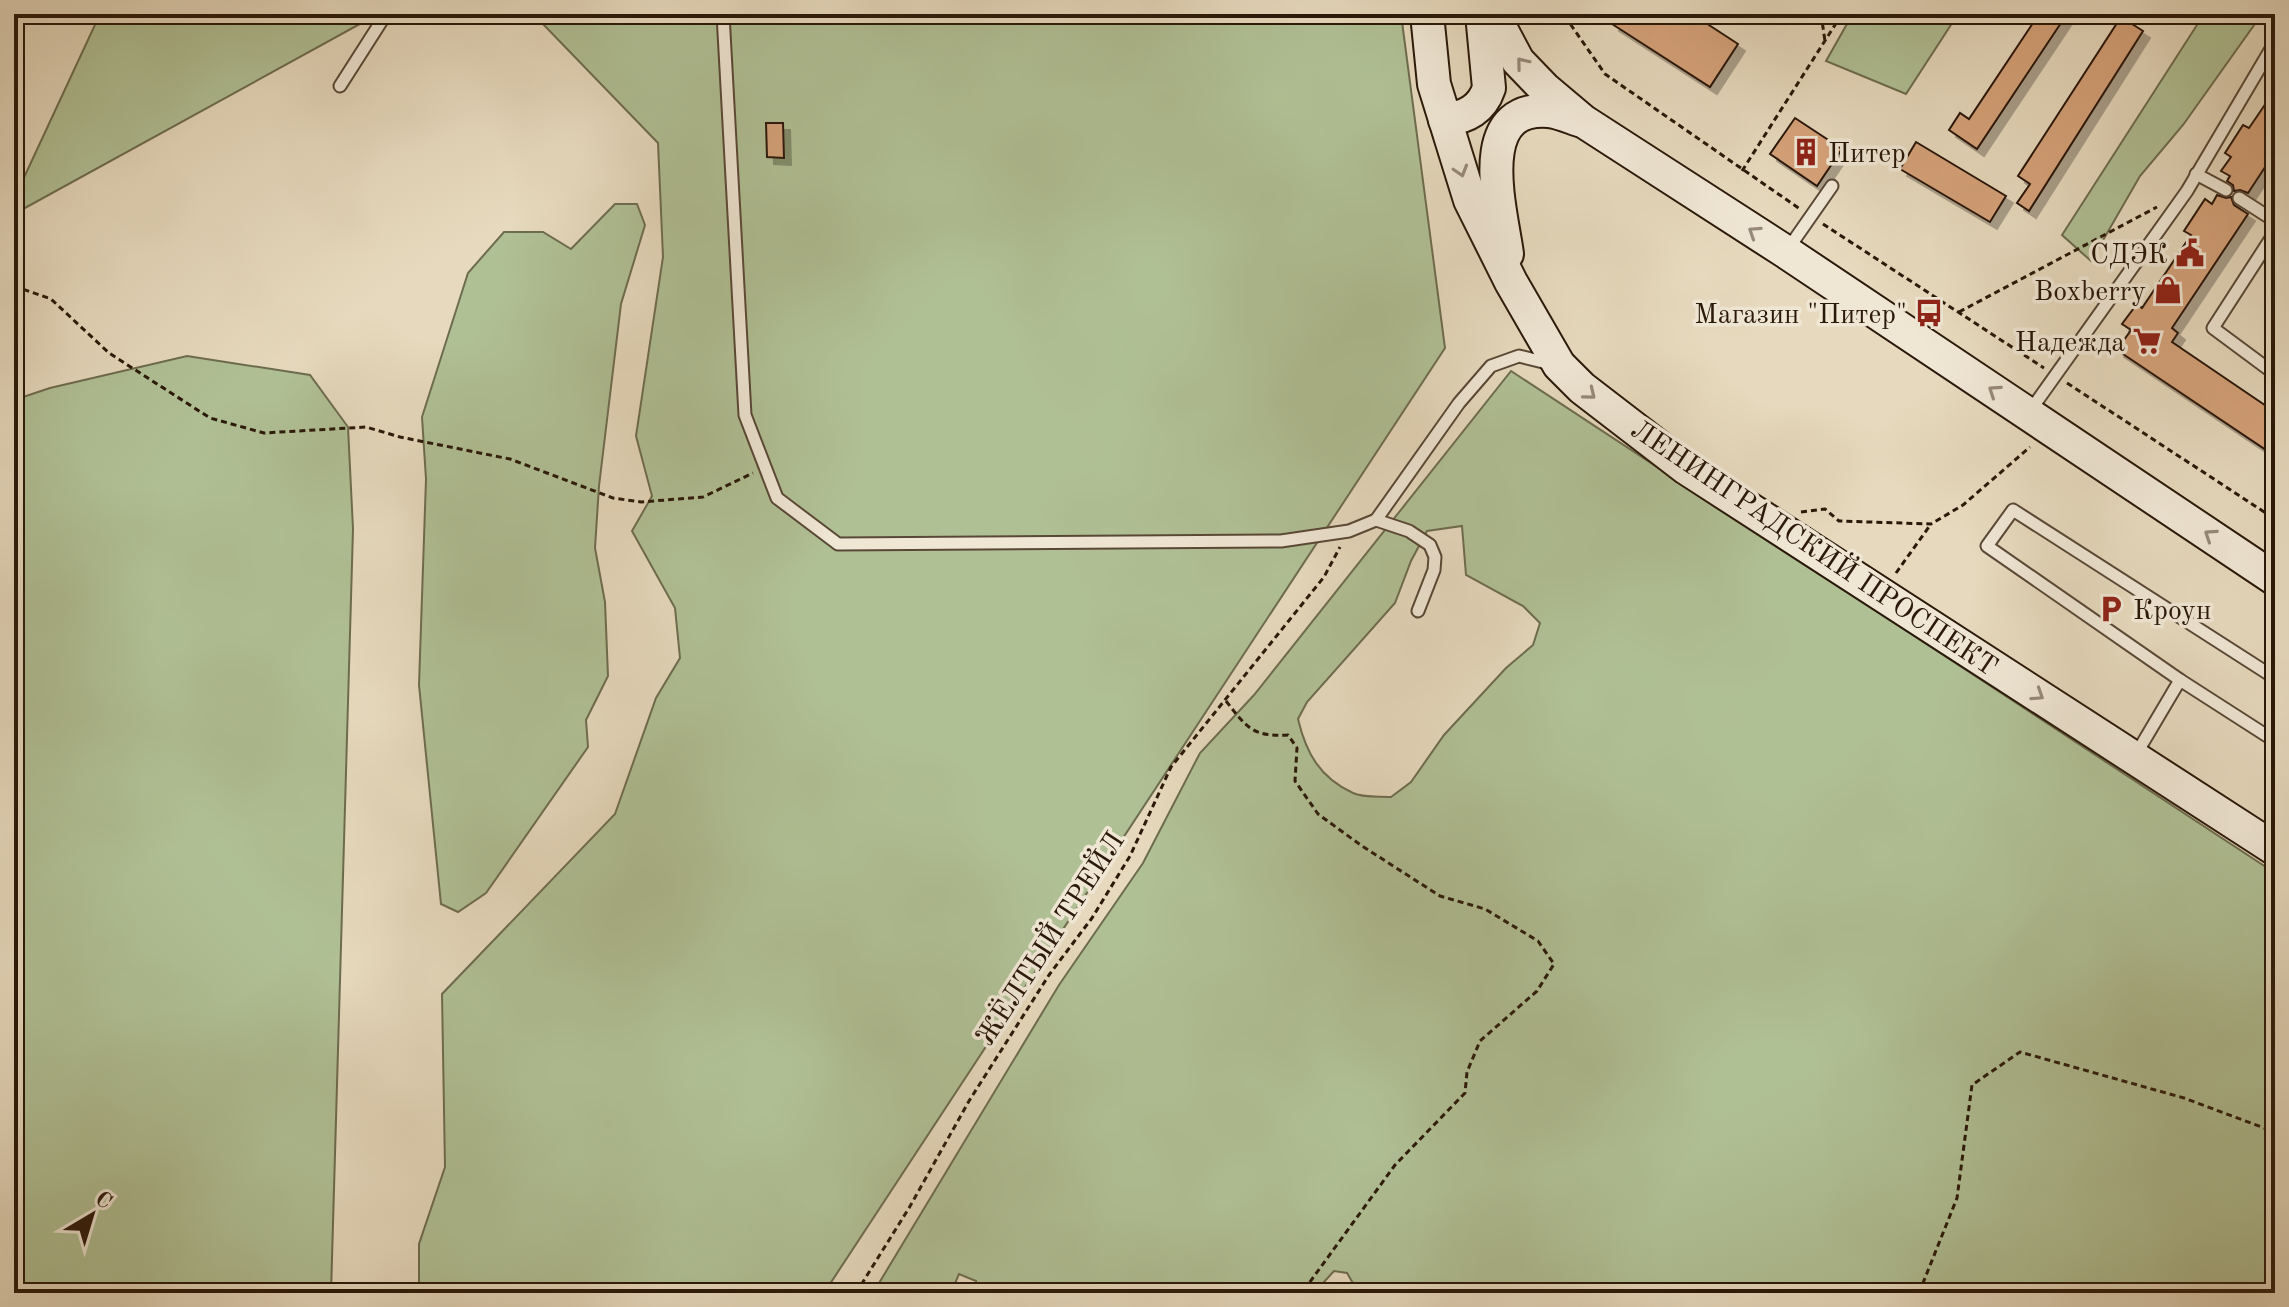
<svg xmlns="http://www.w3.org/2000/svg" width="2289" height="1307" viewBox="0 0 2289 1307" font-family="'Old Standard TT',serif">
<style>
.green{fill:#b0c095;stroke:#6d6c4f;stroke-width:2;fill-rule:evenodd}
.building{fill:#d5a27a;stroke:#2a1809;stroke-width:2;filter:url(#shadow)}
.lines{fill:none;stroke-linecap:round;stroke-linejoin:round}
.service-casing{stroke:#594836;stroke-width:15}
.secondary-casing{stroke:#2a1809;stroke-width:36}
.path{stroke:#2a1809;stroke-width:3;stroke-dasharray:6 4;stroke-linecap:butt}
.service{stroke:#efe6d4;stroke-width:11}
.secondary{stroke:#efe6d4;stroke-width:32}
.oneway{stroke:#968979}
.labels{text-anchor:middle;stroke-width:7;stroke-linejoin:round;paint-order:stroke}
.poi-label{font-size:28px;fill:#2a1809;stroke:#efe6d4;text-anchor:end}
.street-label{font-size:28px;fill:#2a1809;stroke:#efe6d4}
</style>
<defs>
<filter id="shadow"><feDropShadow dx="7" dy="7" stdDeviation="0" flood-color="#0004"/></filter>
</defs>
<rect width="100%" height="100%" fill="#e6d9bd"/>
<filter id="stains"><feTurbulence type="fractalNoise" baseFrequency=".0025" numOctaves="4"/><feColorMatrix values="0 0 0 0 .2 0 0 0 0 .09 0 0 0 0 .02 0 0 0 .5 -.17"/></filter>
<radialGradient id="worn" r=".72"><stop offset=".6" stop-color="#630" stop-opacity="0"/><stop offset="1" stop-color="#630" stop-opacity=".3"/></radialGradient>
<g class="green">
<polygon points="100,14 378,14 14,214 14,199"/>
<polygon points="526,14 1401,14 1445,348 824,1293 419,1293 419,1244 445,1167 442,994 615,814 656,698 680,658 675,608 632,531 652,496 636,436 663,257 658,143 542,23"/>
<polygon points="1859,14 1958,14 1906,94 1826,61 1847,24"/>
<polygon points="2193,14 2262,14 2183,125 2140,176 2091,261 2062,235 2197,25"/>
<polygon points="615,204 637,204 645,225 621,304 599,486 595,548 605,602 608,676 586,720 588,747 486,893 458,912 441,904 419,685 426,479 422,417 468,273 504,232 543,232 571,249"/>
<polygon points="187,356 310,375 348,427 353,529 331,1293 14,1293 14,400 50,388"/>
<path d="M1511 371 2275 873V1293H1349L1354 1285 1347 1273 1334 1271 1314 1293H1219L1212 1289 1205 1293H978L976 1281 959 1274 951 1293H873L1059 985 1143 863 1200 753 1254 695ZM1462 526 1466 575 1523 606 1540 623 1533 645 1506 668 1444 735 1411 782 1391 797C1379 796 1363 798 1353 793 1320 778 1306 753 1298 719L1307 702 1395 603 1411 561 1427 531Z"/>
</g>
<g class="building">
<polygon points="1618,14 1692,14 1738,44 1710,87 1612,24"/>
<polygon points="2039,14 2067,14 1977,149 1949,130 1960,113 1969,119"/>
<polygon points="2121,17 2143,31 2029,211 2017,203 2030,184 2018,176"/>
<polygon points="2275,90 2275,152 2248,193 2240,190 2234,191 2233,185 2227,181 2230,176 2221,171 2231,157 2225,153 2243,125 2249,128"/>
<polygon points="1795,118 1842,149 1817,186 1770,154"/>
<polygon points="766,123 783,123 784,158 767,157"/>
<polygon points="1916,142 2006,196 1990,222 1900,169"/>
<polygon points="2217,195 2226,198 2231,197 2234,205 2248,214 2172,328 2178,333 2172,342 2275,412 2275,456 2117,350 2131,330 2122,324 2137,304 2142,308 2191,235 2184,231 2205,199 2212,204"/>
</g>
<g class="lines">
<defs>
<g id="service">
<polyline points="723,14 745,415 777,498 838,544 1281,541 1349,531 1376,520 1409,531 1430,545 1435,557 1434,570 1418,611"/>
<polyline points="340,86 386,14"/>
<polyline points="2196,174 2226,190"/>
<polyline points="2239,198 2275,221"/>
<polyline points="2275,232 2213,328 2275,374"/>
<polyline points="1788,249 1832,186"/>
<polyline points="2030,411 2187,191 2275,42"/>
<polyline points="1376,520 1459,403 1491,366 1519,356 1551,364"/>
<polyline points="2180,680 1987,546 2013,510 2275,678"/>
<polyline points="2135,756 2180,680 2275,741"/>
</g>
<g id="secondary">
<polyline points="1427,14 1434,84 1470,200 1511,282 1559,365 1582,388 1686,468 2275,849"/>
<polyline points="1493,14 1518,61 1545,89 1583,121 1786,252 2275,579"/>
<path d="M1445 120C1467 117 1482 109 1489 88L1482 14"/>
<path d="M1507 254C1501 209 1471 105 1549 111 1559 112 1570 117 1579 120"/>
</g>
</defs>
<use href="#service" class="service-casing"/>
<use href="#secondary" class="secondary-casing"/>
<g class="path">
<polyline points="1570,14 1571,25 1605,74 1800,209"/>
<polyline points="1821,14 1825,41"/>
<polyline points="1742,171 1842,14"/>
<polyline points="1823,224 2044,368"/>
<polyline points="14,286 51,299 109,353 210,418 264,433 366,427 400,437 510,459 613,498 641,502 703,497 753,473"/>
<polyline points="1959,312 2157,207"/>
<polyline points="2067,383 2275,519"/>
<polyline points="1801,512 1825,509 1839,521 1931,524 1963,505 2030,447"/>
<polyline points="1896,573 1931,524"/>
<path d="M1226 701C1247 728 1253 737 1288 735L1297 748 1295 781 1318 814 1362 846 1440 896 1485 909 1538 941 1554 964 1537 991 1480 1041 1467 1072 1465 1093 1395 1165 1307 1286 1296 1293"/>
<polyline points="856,1293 909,1208 969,1101 1049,975 1092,918 1130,856 1171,767 1324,577 1340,547"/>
<polyline points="1919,1293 1957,1198 1972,1085 2020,1052 2184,1098 2275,1132"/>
</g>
<use href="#service" class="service"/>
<use href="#secondary" class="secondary"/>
</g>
<defs><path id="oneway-chevron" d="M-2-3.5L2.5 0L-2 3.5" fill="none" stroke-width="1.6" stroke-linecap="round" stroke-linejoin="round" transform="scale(2)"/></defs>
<g class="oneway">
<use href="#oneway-chevron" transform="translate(1522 63) rotate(-129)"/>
<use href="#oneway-chevron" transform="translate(1461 171) rotate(73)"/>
<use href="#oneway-chevron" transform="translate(1754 232) rotate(-147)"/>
<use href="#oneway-chevron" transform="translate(1994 391) rotate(-146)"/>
<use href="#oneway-chevron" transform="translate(1590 394) rotate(39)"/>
<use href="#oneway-chevron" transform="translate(2210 535) rotate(-146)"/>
<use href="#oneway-chevron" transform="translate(2038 695) rotate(33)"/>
</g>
<defs>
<symbol id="building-bare" viewBox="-9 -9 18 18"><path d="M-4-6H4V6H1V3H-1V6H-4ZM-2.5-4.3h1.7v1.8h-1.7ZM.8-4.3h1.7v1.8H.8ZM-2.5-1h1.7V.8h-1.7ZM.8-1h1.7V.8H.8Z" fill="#8f2418" stroke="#efe6d4" stroke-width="2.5" paint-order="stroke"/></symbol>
<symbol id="civic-bare" viewBox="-9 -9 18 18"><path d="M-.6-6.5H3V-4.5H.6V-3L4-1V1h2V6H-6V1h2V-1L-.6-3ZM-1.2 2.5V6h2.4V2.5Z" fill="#8f2418" stroke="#efe6d4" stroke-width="2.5" paint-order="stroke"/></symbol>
<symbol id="shop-bare" viewBox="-9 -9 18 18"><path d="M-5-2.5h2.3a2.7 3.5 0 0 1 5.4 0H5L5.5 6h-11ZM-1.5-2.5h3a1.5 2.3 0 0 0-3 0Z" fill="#8f2418" stroke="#efe6d4" stroke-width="2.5" paint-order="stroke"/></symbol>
<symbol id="bus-bare" viewBox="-9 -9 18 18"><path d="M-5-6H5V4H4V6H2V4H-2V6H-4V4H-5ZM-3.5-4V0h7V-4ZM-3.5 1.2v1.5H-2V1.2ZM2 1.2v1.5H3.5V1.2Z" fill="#8f2418" stroke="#efe6d4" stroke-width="2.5" paint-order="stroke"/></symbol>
<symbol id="supermarket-bare" viewBox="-9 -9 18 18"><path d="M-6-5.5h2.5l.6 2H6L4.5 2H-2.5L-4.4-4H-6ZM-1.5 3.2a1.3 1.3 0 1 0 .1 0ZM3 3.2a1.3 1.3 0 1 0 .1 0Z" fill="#8f2418" stroke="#efe6d4" stroke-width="2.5" paint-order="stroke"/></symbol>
<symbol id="parking-bare" viewBox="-9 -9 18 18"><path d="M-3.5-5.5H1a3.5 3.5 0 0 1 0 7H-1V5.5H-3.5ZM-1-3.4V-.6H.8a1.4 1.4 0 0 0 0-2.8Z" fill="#8f2418" stroke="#efe6d4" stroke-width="2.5" paint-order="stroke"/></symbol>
</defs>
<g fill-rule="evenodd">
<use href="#building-bare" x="1786" y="132" width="40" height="40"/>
<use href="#civic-bare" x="2170" y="233" width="40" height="40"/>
<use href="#shop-bare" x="2148" y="270" width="40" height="40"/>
<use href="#bus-bare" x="1909" y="293" width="40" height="40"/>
<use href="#supermarket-bare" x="2127" y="321" width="40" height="40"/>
<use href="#parking-bare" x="2091" y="589" width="40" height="40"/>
</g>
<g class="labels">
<g class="poi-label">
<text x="1828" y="162" text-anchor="start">Питер</text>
<text x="2168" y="263">СДЭК</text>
<text x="2146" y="300">Boxberry</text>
<text x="1907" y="323">Магазин "Питер"</text>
<text x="2125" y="351">Надежда</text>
<text x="2133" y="619" text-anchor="start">Кроун</text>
</g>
<g class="street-label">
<text transform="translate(1815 547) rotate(34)" y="10">ЛЕНИНГРАДСКИЙ ПРОСПЕКТ</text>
<text transform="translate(1049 938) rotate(-57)" y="10">ЖЁЛТЫЙ ТРЕЙЛ</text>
</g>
</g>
<rect width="2289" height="1307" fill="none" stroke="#e6d9bd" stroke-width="48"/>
<rect x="16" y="16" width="2257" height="1275" fill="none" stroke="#2a1809" stroke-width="4"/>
<rect x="24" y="24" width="2241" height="1259" fill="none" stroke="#2a1809" stroke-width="2"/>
<g transform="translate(92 1215) rotate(38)" stroke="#efe6d4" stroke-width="6" paint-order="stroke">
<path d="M0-6L14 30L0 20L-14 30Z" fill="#2a1809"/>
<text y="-12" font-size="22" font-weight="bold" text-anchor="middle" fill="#2a1809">С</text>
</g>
<rect width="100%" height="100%" filter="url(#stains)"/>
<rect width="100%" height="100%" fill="url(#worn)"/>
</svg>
